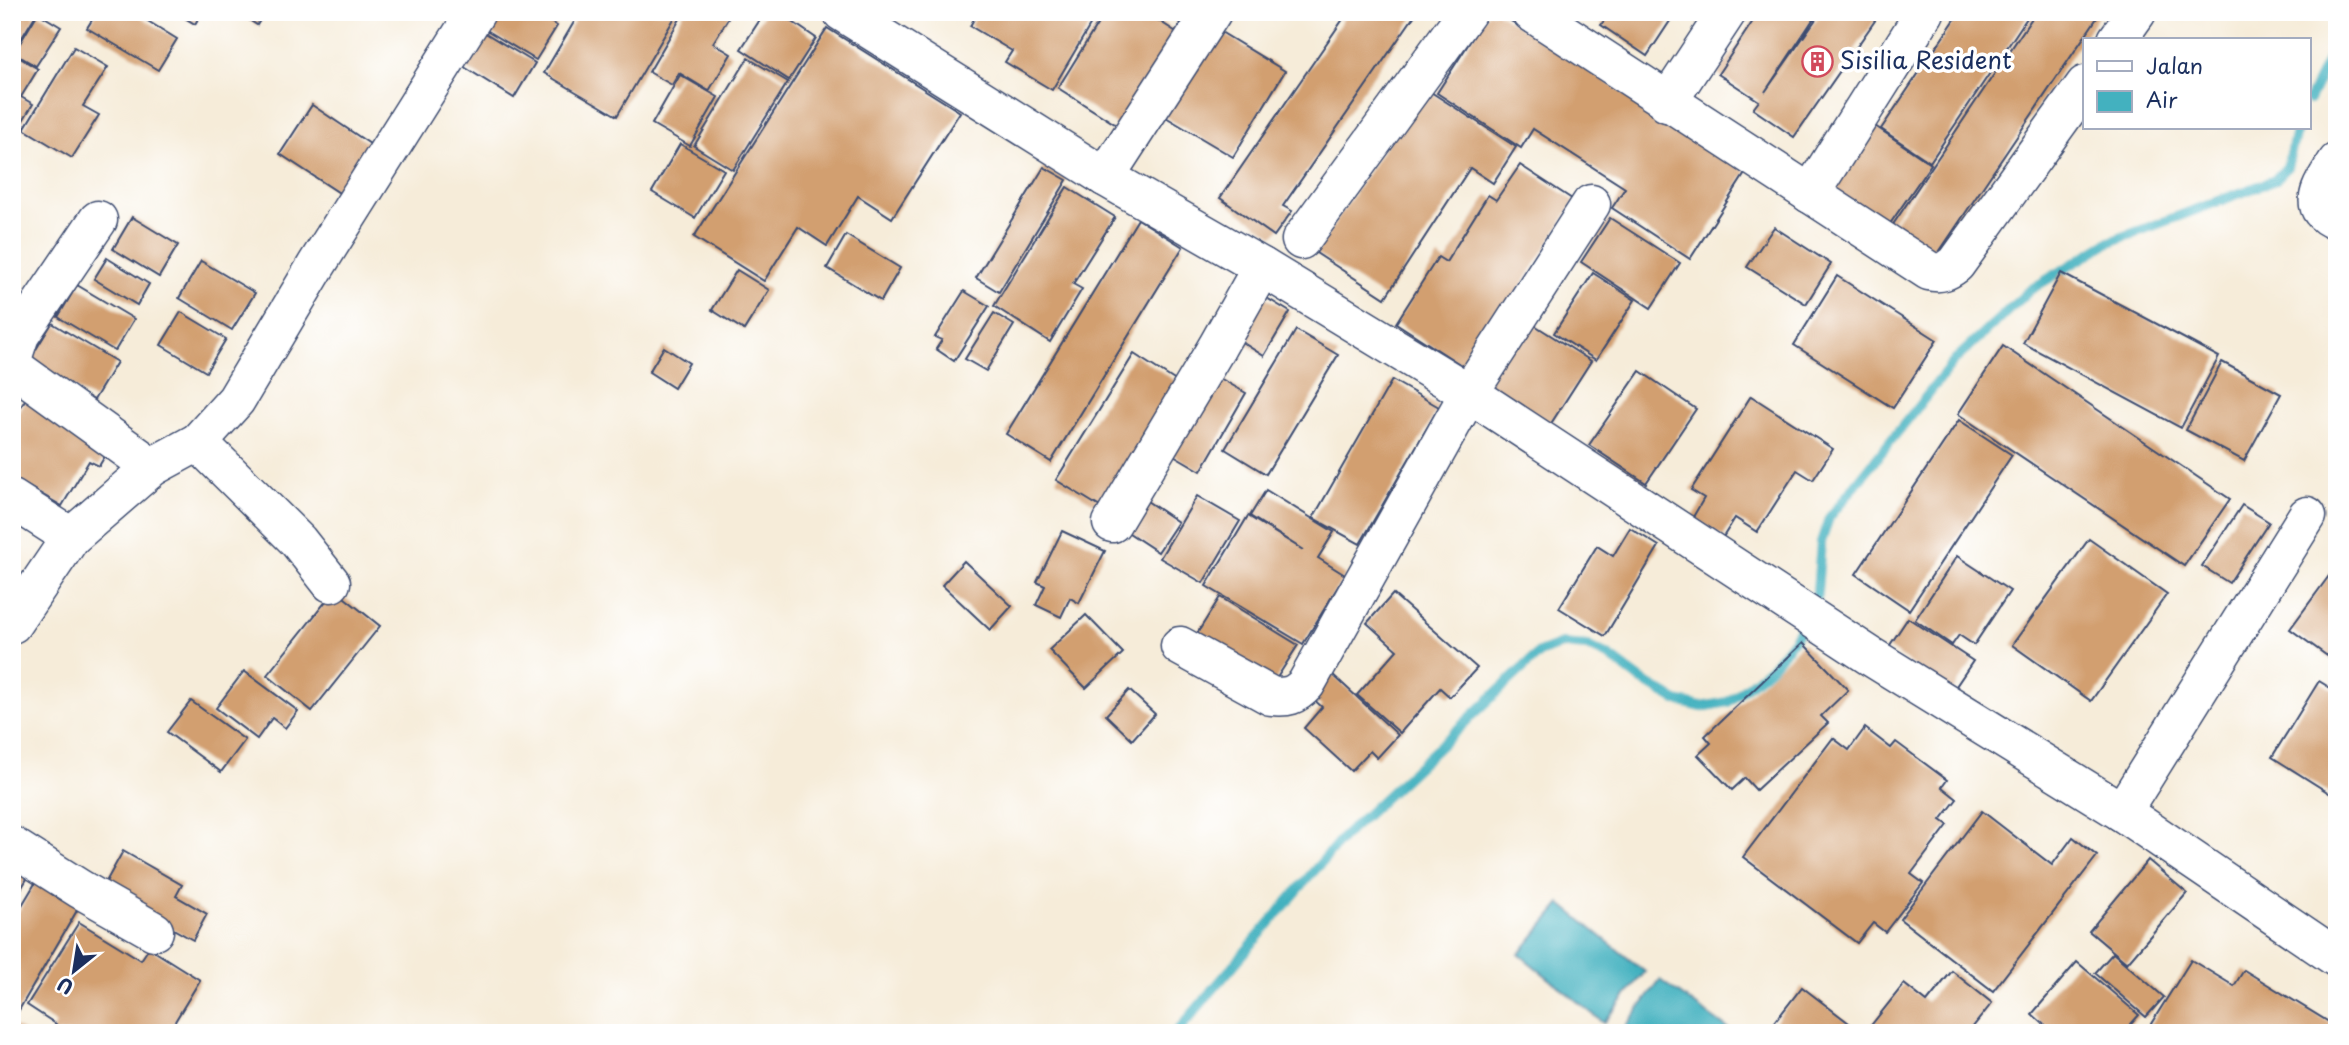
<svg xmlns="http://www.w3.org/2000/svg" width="2349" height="1045" viewBox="0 0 2349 1045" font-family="'Playpen Sans',sans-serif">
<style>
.water{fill:#43b1bf;stroke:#2f708e;stroke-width:2}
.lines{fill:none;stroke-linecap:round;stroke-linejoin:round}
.stream{stroke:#43b1bf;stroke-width:10}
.building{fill:#d29f70}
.minor-casing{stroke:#3c4b70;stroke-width:41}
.minor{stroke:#fff;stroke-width:38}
.labels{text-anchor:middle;stroke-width:7;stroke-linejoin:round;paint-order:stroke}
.poi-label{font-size:24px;fill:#1b2f5e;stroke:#fff;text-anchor:start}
</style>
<rect width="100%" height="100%" fill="#fff"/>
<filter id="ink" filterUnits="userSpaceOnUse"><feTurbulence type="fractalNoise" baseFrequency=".0143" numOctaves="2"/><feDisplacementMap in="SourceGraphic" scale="14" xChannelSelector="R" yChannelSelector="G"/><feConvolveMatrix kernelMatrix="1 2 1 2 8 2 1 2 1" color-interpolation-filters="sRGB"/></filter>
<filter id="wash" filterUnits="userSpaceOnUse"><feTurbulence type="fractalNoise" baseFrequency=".00686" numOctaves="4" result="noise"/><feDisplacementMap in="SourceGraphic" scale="28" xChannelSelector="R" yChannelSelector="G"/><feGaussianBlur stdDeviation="1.57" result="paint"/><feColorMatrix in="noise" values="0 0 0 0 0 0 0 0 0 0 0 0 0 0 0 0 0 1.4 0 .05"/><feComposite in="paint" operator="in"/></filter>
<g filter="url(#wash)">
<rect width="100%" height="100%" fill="#f6ecd9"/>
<g class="water">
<polygon points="1561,904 1645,972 1604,1023 1519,954"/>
<polygon points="1660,980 1734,1033 1629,1033 1624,1029"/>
</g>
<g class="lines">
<g class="stream">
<polyline points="2309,100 2337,41"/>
<polyline points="1176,1033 1343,837 1539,653 1562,644 1587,646 1610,657 1641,680 1677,701 1701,707 1728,702 1773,665 1793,640 1816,603 1821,542 1829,518 1956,359 2030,290 2107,243 2275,180 2287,167 2297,128"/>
</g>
</g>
<g id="blocks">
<g class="building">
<polygon points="12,12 29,12 35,16 15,49 12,48"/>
<polygon points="97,12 133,12 177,39 158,70 87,28"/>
<polygon points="175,12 202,12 195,24"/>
<polygon points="237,12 265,12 257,25"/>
<polygon points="493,12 534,12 557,26 536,60 483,28"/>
<polygon points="542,12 562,12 557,21"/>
<polygon points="580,12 678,12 617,116 544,73"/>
<polygon points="684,12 732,12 713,43 731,54 709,91 679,73 672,85 649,72"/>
<polygon points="765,12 778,12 816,38 789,80 741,49"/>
<polygon points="978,12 1098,12 1052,90 1005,62 1012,51 970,26"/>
<polygon points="1105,12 1145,12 1181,35 1123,129 1058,88"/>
<polygon points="1164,12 1192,12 1184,25"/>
<polygon points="1348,12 1417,12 1283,206 1292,211 1274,236 1220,198"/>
<polygon points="1489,12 1497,12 1746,172 1690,259 1612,208 1625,188 1533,129 1521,148 1437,93"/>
<polygon points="1610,12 1676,12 1647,56 1601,25"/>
<polygon points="1759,12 1818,12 1765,92 1821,12 1881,12 1794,137 1753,109 1759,101 1718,74"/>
<polygon points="1960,12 2031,12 1930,162 1881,129"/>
<polygon points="2036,12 2101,12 1935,258 1890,229"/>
<polygon points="38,13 61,27 36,66 14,53"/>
<polygon points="827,28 960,112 892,218 858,196 827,246 798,227 764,281 694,237"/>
<polygon points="1216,29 1285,71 1233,157 1164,116"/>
<polygon points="482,31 535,63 514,98 461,65"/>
<polygon points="74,47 108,67 83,106 99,115 72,158 24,129"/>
<polygon points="12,53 38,69 21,97 33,104 14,135 12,134"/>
<polygon points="748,58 788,82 733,170 694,146"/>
<polygon points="680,75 718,97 690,146 652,124"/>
<polygon points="1423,87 1516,147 1493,183 1470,168 1385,298 1316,253"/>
<polygon points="312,105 373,146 341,194 280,154"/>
<polygon points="1875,126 1931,164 1887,228 1831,190"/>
<polygon points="680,144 724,170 695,218 652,192"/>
<polygon points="1520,165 1575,201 1469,370 1396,323 1438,257 1446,262 1488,195 1496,200"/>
<polygon points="1044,167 1067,180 999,292 976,278"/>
<polygon points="1067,187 1115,217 1073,284 1082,289 1050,342 994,306"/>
<polygon points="132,217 178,245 159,277 113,249"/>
<polygon points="1610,218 1680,263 1651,308 1581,262"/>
<polygon points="1138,219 1183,247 1051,462 1006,434"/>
<polygon points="1774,227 1831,264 1806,304 1747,267"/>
<polygon points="846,235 900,268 881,301 827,268"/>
<polygon points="107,258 149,284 137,305 94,279"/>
<polygon points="201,261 255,293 232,330 179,298"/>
<polygon points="737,270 769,290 744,330 712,310"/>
<polygon points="1593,273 1635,300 1596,360 1554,333"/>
<polygon points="2061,273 2219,357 2181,428 2023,343"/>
<polygon points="1837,276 1937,340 1893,408 1794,345"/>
<polygon points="77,285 134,319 115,351 58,317"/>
<polygon points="964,291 989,306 954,361 936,349 942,340 935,337"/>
<polygon points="1255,291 1290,312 1264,356 1229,334"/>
<polygon points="181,312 226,339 206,372 161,345"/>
<polygon points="994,313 1014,325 986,371 965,359"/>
<polygon points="1525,319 1591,361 1550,425 1484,382"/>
<polygon points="52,323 117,362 94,400 29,361"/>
<polygon points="1296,330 1338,355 1266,474 1225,449"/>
<polygon points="2003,346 2230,499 2184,566 1958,414"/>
<polygon points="664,347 689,363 674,388 649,372"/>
<polygon points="1134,354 1182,385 1105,510 1056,480"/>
<polygon points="2222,362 2281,394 2244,461 2186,430"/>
<polygon points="1640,371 1696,409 1646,483 1589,445"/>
<polygon points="1209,372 1246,393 1201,471 1165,450"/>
<polygon points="1392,380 1439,407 1360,544 1313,518"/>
<polygon points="29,393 113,443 99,466 89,461 62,506 12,477 12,422"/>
<polygon points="1751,396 1833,449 1813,480 1797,470 1757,532 1735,518 1723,537 1693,517 1704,498 1691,490"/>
<polygon points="1959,420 2012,455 1909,610 1856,574"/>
<polygon points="1266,490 1334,532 1318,558 1345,575 1303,644 1206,586 1248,516 1303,550 1250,516"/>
<polygon points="1197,496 1240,521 1203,583 1160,558"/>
<polygon points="1141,497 1178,522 1158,552 1120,527"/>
<polygon points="2242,505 2269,522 2229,583 2202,566"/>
<polygon points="1630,528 1659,546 1605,636 1559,608 1597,546 1613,556"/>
<polygon points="1062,531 1105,551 1079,603 1070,598 1061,617 1036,605 1045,586 1037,582"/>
<polygon points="2089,539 2167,594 2091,701 2012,645"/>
<polygon points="1957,556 2010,591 1974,645 1959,635 1952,645 1915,620"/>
<polygon points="964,561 1012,606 990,630 942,585"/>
<polygon points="2337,565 2337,663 2290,629"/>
<polygon points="335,590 380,626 312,711 267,675"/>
<polygon points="1393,594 1477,668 1450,697 1440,688 1400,733 1357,695 1397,650 1367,623"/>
<polygon points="1220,597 1298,645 1273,684 1195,637"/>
<polygon points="1086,615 1123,653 1086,688 1049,650"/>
<polygon points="1908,618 1973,661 1952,692 1888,648"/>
<polygon points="1803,643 1848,690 1821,716 1828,723 1756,790 1745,778 1732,790 1698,755 1711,743 1705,736"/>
<polygon points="244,671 298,711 285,728 272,718 257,739 216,708"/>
<polygon points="1331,673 1398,735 1377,758 1370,751 1351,771 1304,728 1322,707 1310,696"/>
<polygon points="2319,681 2337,692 2337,798 2272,757"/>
<polygon points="1129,690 1155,714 1132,740 1106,715"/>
<polygon points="191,701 245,740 221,772 167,732"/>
<polygon points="1865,728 1891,748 1896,742 1947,780 1942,787 1957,799 1941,820 1948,825 1911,874 1923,883 1885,932 1873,923 1857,943 1743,857 1833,738 1849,750"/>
<polygon points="1982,811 2052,865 2073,837 2097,856 1993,991 1900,919"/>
<polygon points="123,851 182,885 176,896 207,914 193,940 102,889"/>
<polygon points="12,860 31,872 12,904"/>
<polygon points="2148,860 2187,893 2127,963 2089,931"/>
<polygon points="43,870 86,895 12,1022 12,922"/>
<polygon points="79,922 141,960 149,948 200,980 168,1033 51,1033 56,1024 27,1005"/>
<polygon points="2113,953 2164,997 2146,1017 2095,973"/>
<polygon points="2191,960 2234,986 2244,970 2337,1027 2337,1033 2158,1033 2149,1027"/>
<polygon points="2077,962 2139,1015 2123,1033 2048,1033 2050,1030 2032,1014"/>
<polygon points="1952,971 1992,1003 1968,1033 1865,1033 1904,984 1927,1002"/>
<polygon points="1802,987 1862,1033 1778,1033 1771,1027"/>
<polygon points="12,1025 26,1033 12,1033"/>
</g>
</g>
</g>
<g filter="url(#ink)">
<use href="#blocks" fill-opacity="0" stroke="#3c4b70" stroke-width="2"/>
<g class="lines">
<defs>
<g id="minor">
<polyline points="842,12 1105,177 1262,267 1469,393 1870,656 2122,812 2337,958"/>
<path d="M1531 12 1929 271C1941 274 1947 271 1956 264L2085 85"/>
<polyline points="2117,40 2137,12"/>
<polyline points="1667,103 1727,12"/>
<path d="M2337 162C2330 174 2311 197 2322 211 2325 215 2332 219 2337 221"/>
<polyline points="1105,177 1212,12"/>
<polyline points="1810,194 1925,12"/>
<polyline points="1301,240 1467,12"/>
<polyline points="12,359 20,335 98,220"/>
<polyline points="12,360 16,369 152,467"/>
<polyline points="198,442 298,541 331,583"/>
<polyline points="12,499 71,537"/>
<polyline points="1112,523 1217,347 1262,267"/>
<polyline points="12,624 71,537 152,467 198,442 236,400 316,266 476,12"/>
<path d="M1180 646 1271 696C1287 698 1295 696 1306 684L1469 393 1591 204"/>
<polyline points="2122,812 2307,516"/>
<polyline points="12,846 80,889 154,931"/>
</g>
</defs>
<use href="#minor" class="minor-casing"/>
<use href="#minor" class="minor"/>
</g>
</g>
<defs>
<symbol id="building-ring" viewBox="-11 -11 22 22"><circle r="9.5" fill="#fff" stroke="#d1495b" stroke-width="1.5"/><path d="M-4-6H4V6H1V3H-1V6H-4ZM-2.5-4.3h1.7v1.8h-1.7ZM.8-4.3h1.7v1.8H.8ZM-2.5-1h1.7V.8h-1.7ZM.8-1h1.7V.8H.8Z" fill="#d1495b"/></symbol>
</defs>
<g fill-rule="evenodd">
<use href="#building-ring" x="1800" y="44" width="35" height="35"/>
</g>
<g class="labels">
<g class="poi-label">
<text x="1840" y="69">Sisilia Resident</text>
</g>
</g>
<rect width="2349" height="1045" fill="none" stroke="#fff" stroke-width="42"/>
<rect x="2083" y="38" width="228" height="91" fill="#ffffff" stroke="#a4acbf" stroke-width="2"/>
<rect x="2097" y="61" width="35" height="10" fill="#ffffff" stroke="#a4acbf" stroke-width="2"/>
<text x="2146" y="74" font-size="21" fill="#1b2f5e">Jalan</text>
<rect x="2097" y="91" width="35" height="21" fill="#43b1bf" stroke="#a4acbf" stroke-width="2"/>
<text x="2146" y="108" font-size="21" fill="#1b2f5e">Air</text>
<g transform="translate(74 971) rotate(210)" stroke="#ffffff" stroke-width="5" paint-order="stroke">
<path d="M0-5L12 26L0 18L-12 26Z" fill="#1b2f5e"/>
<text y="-10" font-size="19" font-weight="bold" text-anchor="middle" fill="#1b2f5e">U</text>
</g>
</svg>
